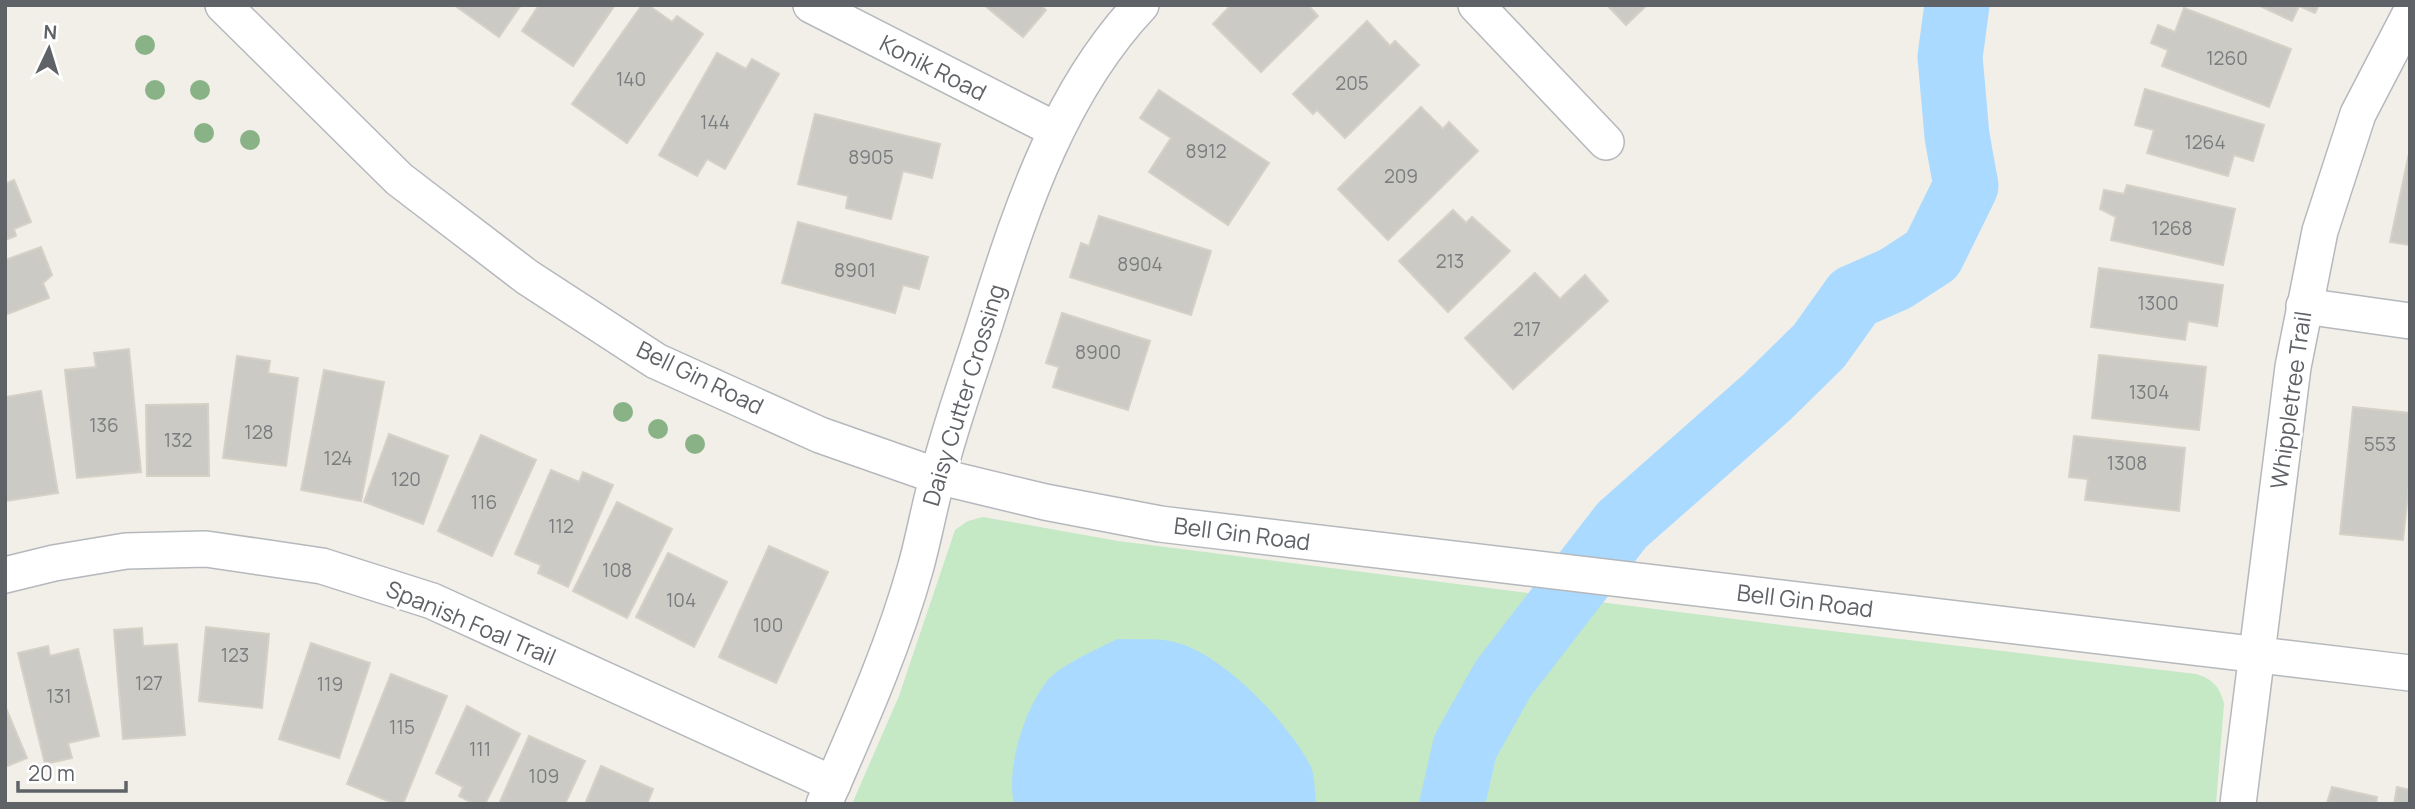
<svg xmlns="http://www.w3.org/2000/svg" width="2415" height="809" viewBox="0 0 2415 809" font-family="Manrope,sans-serif">
<style>
.green{fill:#c5e8c5}
.water{fill:#aadaff}
.lines{fill:none;stroke-linecap:round;stroke-linejoin:round}
.river{stroke:#aadaff;stroke-width:65}
.building{fill:#cccac5;stroke:#d6d1c6;stroke-width:2}
.minor-casing{stroke:#b5b8bc;stroke-width:38}
.minor{stroke:#fff;stroke-width:35}
.tree{fill:#89b387}
.labels{text-anchor:middle;stroke-width:6;stroke-linejoin:round;paint-order:stroke}
.number-label{font-size:19px;fill:#7a7d7f}
.street-label{font-size:23px;fill:#5f6368;stroke:#fff}
</style>
<rect width="100%" height="100%" fill="#f1efe8"/>
<path class="green" d="M983 517 1118 541 1781 625 2196 674C2212 679 2220 686 2224 704L2216 804H852L899 696 955 530 968 521Z"/>
<path class="water" d="M1117 639C1134 640 1153 638 1170 641 1220 650 1289 723 1311 767 1315 777 1315 793 1316 804H1014C1006 768 1024 710 1047 681 1060 665 1098 649 1117 639Z"/>
<g class="lines">
<polyline class="river" points="1452,804 1465,747 1503,679 1622,525 1767,397 1819,346 1854,297 1895,279 1932,255 1966,186 1957,136 1950,57 1957,5"/>
</g>
<g class="building">
<polygon points="454,5 521,5 499,37"/>
<polygon points="539,5 615,5 573,66 522,31"/>
<polygon points="642,5 648,5 672,22 677,16 703,34 627,143 572,104"/>
<polygon points="984,5 1040,5 1046,10 1023,37"/>
<polygon points="1231,5 1308,5 1318,16 1261,72 1213,24"/>
<polygon points="1607,5 1647,5 1626,25"/>
<polygon points="2258,5 2319,5 2315,13 2299,6 2292,21"/>
<polygon points="2184,8 2291,49 2269,107 2162,66 2168,50 2151,43 2158,25 2175,32"/>
<polygon points="1367,21 1390,46 1395,41 1419,65 1345,138 1317,110 1313,114 1293,94"/>
<polygon points="717,53 746,69 752,59 779,74 725,169 707,159 697,176 659,155"/>
<polygon points="2145,89 2264,125 2253,161 2234,155 2228,176 2147,153 2154,130 2135,125"/>
<polygon points="1159,90 1269,163 1228,225 1149,172 1171,138 1140,118"/>
<polygon points="1421,107 1443,129 1449,122 1478,151 1388,240 1338,189"/>
<polygon points="815,114 940,144 932,178 903,171 891,219 846,208 848,196 798,184"/>
<polygon points="2410,149 2410,245 2390,242"/>
<polygon points="14,180 31,222 14,229 16,236 5,240 5,184"/>
<polygon points="2127,185 2235,209 2223,265 2111,240 2116,217 2100,209 2104,190 2124,194"/>
<polygon points="1453,210 1466,223 1472,217 1510,251 1448,312 1399,261"/>
<polygon points="1099,216 1211,251 1191,315 1070,277 1081,243 1089,246"/>
<polygon points="798,222 928,257 919,289 903,285 895,313 782,283"/>
<polygon points="41,247 52,275 43,283 49,298 5,315 5,260"/>
<polygon points="2099,268 2223,285 2217,326 2188,321 2185,340 2091,327"/>
<polygon points="1535,273 1560,299 1585,275 1608,301 1513,389 1465,338"/>
<polygon points="1062,313 1150,341 1128,410 1053,387 1059,367 1046,363"/>
<polygon points="129,349 141,472 77,478 65,370 96,367 94,353"/>
<polygon points="2099,355 2206,367 2199,430 2092,418"/>
<polygon points="237,356 270,361 268,373 298,378 286,466 223,458"/>
<polygon points="324,370 384,382 361,501 301,490"/>
<polygon points="41,391 58,493 5,501 5,397"/>
<polygon points="208,404 209,476 147,476 146,405"/>
<polygon points="2353,407 2410,413 2410,475 2403,540 2340,534"/>
<polygon points="389,434 448,456 423,524 364,502"/>
<polygon points="481,435 536,460 492,556 438,531"/>
<polygon points="2074,436 2185,448 2179,511 2085,500 2088,479 2069,477"/>
<polygon points="551,470 579,482 583,472 613,485 568,587 538,573 541,565 515,554"/>
<polygon points="617,502 672,529 627,618 573,591"/>
<polygon points="769,546 828,572 776,683 719,657"/>
<polygon points="668,553 727,582 694,647 636,617"/>
<polygon points="206,627 269,634 262,708 199,701"/>
<polygon points="142,628 143,646 177,644 185,735 123,739 114,630"/>
<polygon points="311,643 370,663 339,758 279,739"/>
<polygon points="48,646 50,656 78,649 99,736 68,743 72,758 45,764 18,653"/>
<polygon points="391,674 447,696 403,804 395,804 347,784"/>
<polygon points="5,706 27,758 5,767"/>
<polygon points="467,706 520,734 485,804 474,804 459,796 463,787 436,773"/>
<polygon points="529,736 585,761 565,804 499,804"/>
<polygon points="601,766 653,789 647,804 585,804"/>
<polygon points="2332,787 2377,797 2376,804 2308,804 2327,803"/>
<polygon points="2397,787 2410,790 2410,804 2394,804"/>
</g>
<g class="lines">
<defs>
<g id="minor">
<polyline points="223,5 399,179 527,277 656,361 820,435 937,476 1045,502 1160,524 2410,673"/>
<polyline points="811,5 1056,130"/>
<polyline points="1476,5 1606,142"/>
<polyline points="2304,306 2410,321"/>
<polyline points="5,575 54,563 126,551 206,549 322,566 432,601 833,784"/>
<path d="M824 804C858 726 893 649 916 566 924 537 929 508 937 479 951 422 972 367 989 311 1023 203 1061 90 1141 5"/>
<polyline points="2238,804 2293,367 2320,231 2358,114 2410,14"/>
</g>
</defs>
<use href="#minor" class="minor-casing"/>
<use href="#minor" class="minor"/>
</g>
<g class="tree">
<circle cx="145" cy="45" r="10"/>
<circle cx="155" cy="90" r="10"/>
<circle cx="200" cy="90" r="10"/>
<circle cx="204" cy="133" r="10"/>
<circle cx="250" cy="140" r="10"/>
<circle cx="623" cy="412" r="10"/>
<circle cx="658" cy="429" r="10"/>
<circle cx="695" cy="444" r="10"/>
</g>
<g class="labels">
<g class="number-label">
<text x="2227" y="65">1260</text>
<text x="631" y="86">140</text>
<text x="1352" y="90">205</text>
<text x="715" y="129">144</text>
<text x="2205" y="149">1264</text>
<text x="1206" y="158">8912</text>
<text x="871" y="164">8905</text>
<text x="1401" y="183">209</text>
<text x="2172" y="235">1268</text>
<text x="1450" y="268">213</text>
<text x="1140" y="271">8904</text>
<text x="855" y="277">8901</text>
<text x="2158" y="310">1300</text>
<text x="1527" y="336">217</text>
<text x="1098" y="359">8900</text>
<text x="2149" y="399">1304</text>
<text x="104" y="432">136</text>
<text x="259" y="439">128</text>
<text x="178" y="447">132</text>
<text x="2380" y="451">553</text>
<text x="338" y="465">124</text>
<text x="2127" y="470">1308</text>
<text x="406" y="486">120</text>
<text x="484" y="509">116</text>
<text x="561" y="533">112</text>
<text x="617" y="577">108</text>
<text x="681" y="607">104</text>
<text x="768" y="632">100</text>
<text x="235" y="662">123</text>
<text x="149" y="690">127</text>
<text x="330" y="691">119</text>
<text x="59" y="703">131</text>
<text x="402" y="734">115</text>
<text x="480" y="756">111</text>
<text x="544" y="783">109</text>
</g>
<g class="street-label">
<text transform="translate(933 68) rotate(27)" y="8">Konik Road</text>
<text transform="translate(700 378) rotate(26)" y="8">Bell Gin Road</text>
<text transform="translate(964 395) rotate(-73)" y="8">Daisy Cutter Crossing</text>
<text transform="translate(2291 400) rotate(-82)" y="8">Whippletree Trail</text>
<text transform="translate(1242 534) rotate(7)" y="8">Bell Gin Road</text>
<text transform="translate(1805 601) rotate(7)" y="8">Bell Gin Road</text>
<text transform="translate(471 623) rotate(23)" y="8">Spanish Foal Trail</text>
</g>
</g>
<rect width="2415" height="809" fill="none" stroke="#5f6368" stroke-width="14"/>
<g transform="translate(49 49) rotate(4)" stroke="#ffffff" stroke-width="5" paint-order="stroke">
<path d="M0-5L12 26L0 18L-12 26Z" fill="#5f6368"/>
<text y="-10" font-size="19" font-weight="bold" text-anchor="middle" fill="#5f6368">N</text>
</g>
<path d="M18 781v10h108v-10" fill="none" stroke="#5f6368" stroke-width="3.5"/>
<text x="28" y="781" font-size="21" fill="#5f6368" stroke="#ffffff" stroke-width="5" paint-order="stroke">20 m</text>
</svg>
